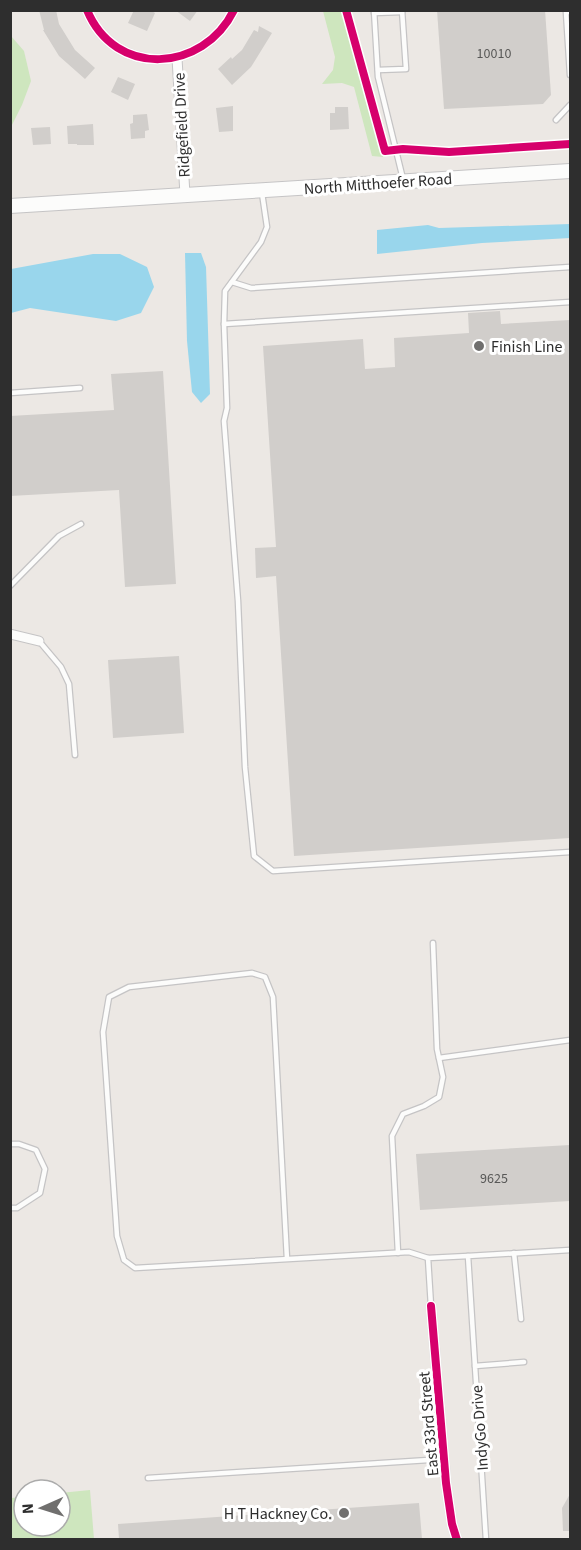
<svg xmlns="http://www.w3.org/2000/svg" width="581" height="1550" viewBox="0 0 581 1550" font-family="'Source Sans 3',sans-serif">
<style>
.green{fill:#cee6be}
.water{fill:#99d6ec}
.building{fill:#d1cecb}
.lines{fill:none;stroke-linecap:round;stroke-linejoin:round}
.lane-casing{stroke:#c5c4c5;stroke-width:7}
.street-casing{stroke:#c5c4c5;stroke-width:11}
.secondary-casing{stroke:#c5c4c5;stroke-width:16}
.lane{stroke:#fcfcfb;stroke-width:4.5}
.street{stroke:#fcfcfb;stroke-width:9}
.secondary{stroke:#fcfcfb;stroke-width:14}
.cycleway-casing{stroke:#fff;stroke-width:11}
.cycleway{stroke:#d6006c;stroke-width:8}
.poi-dot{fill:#706f6e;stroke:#fff;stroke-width:2}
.labels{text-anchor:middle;stroke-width:6;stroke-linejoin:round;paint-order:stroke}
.number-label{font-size:14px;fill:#585857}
.street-label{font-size:16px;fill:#2e2e2e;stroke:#fff}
.poi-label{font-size:16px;fill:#2e2e2e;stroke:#fff;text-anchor:start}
</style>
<rect width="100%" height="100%" fill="#ece8e4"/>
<g class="green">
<polygon points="323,11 352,11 383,143 383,157 372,156 354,87 342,83 322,84 333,70 335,57"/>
<polygon points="11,36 24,51 31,81 22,105 11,127"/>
<polygon points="90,1490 94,1539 11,1539 11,1498 24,1497 24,1526 60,1526 60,1493"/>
</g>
<g class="water">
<polygon points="570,224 570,238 482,243 377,254 377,230 428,225 439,228"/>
<polygon points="185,253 201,253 206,267 210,394 201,403 192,392 187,341"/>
<polygon points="93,254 120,254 147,267 154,287 141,313 116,321 30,308 11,313 11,269"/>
</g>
<g class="building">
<polygon points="39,10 56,10 59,24 75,50 95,68 85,79 59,56 43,30 44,30"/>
<polygon points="134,10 150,10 155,13 147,31 128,23"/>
<polygon points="175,10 198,10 190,21"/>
<polygon points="437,10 545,10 551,95 543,104 444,109"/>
<polygon points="259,26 272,33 251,67 232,85 218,69 231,57 232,59 242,50 254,30 258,32"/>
<polygon points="118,77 135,84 128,100 111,92"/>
<polygon points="233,106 233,131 219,132 216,108"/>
<polygon points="335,107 348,107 349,129 330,130 330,113 335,113"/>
<polygon points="147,114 149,130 145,131 145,138 131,139 130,124 133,123 133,115"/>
<polygon points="93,124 94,145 77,145 77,144 68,144 67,126"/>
<polygon points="50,127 51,144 33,145 31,128"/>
<polygon points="500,311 501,324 570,320 570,838 294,856 276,576 256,578 255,548 276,547 263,346 363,339 365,369 395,367 394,338 469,333 468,313"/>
<polygon points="163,371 176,584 125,587 119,490 10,496 10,416 114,410 111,374"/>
<polygon points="179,656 184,733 113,738 108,660"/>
<polygon points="570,1145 570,1201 420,1210 416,1154"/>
<polygon points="570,1494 570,1531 563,1531 562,1508"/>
<polygon points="419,1503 422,1539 119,1539 118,1524"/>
</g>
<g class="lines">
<defs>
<g id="lane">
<polyline points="374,10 378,77 403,179"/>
<polyline points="570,12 566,12 570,75"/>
<polyline points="374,13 402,12"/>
<polyline points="378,70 406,69 402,10"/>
<polyline points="556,120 570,105"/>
<polyline points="262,193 267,227 261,242 225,291 224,324 227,408 224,421 238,601 245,767 254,856 273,871 570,852"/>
<polyline points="232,282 251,288 570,267"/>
<polyline points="224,324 570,302"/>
<polyline points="10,393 80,388"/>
<polyline points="10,586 59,536 81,524"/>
<polyline points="39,641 61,667 69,684 75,755"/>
<polyline points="439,1058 570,1040"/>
<polyline points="10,1144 19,1144 36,1150 45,1169 40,1193 17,1208 10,1208"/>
<polyline points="398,1253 392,1136 403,1114 424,1106 439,1097 443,1077 437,1049 433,943"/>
<polyline points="514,1253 521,1319"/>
<polyline points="287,1259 273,997 265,977 252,973 129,987 109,997 103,1032 117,1236 124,1260 135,1268 409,1252 428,1258"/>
<polyline points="431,1306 428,1258 468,1256"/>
<polyline points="475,1366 468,1256 570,1250"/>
<polyline points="148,1478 444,1459"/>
<polyline points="486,1540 475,1366 524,1362"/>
</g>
<g id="street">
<path d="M87 10C115 78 203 73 234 10"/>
<polyline points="177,58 185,195"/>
<polyline points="10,634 39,641"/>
<polyline points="431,1306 446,1483 452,1524 457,1540"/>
</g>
<polyline id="secondary" points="10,206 570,171"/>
</defs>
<use href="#lane" class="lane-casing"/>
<use href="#street" class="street-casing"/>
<use href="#secondary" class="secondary-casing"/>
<use href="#lane" class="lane"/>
<use href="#street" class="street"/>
<use href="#secondary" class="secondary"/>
<defs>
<g id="cycleway">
<path d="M87 10C115 78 203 73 234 10"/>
<polyline points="346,10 385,151 403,149 449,152 570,144"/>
<polyline points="431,1306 446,1483 452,1524 457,1540"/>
</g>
</defs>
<use href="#cycleway" class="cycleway-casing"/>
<use href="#cycleway" class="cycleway"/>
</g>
<g class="poi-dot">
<circle cx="479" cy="346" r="6"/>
<circle cx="344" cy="1513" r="6"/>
</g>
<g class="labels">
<g class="number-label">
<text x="494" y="58">10010</text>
<text x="494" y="1183">9625</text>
</g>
<g class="street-label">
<text transform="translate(181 125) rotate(-93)" y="6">Ridgefield Drive</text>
<text transform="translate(378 183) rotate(-4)" y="6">North Mitthoefer Road</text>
<text transform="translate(428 1424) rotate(-95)" y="6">East 33rd Street</text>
<text transform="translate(479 1428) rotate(-94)" y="6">IndyGo Drive</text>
</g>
<g class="poi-label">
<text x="491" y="352">Finish Line</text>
<text x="332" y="1519" text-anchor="end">H T Hackney Co.</text>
</g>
</g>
<rect width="581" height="1550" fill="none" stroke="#2e2e2e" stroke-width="24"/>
<g transform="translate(42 1508) rotate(267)"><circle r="28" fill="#ffffff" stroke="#ababab" stroke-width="1.5"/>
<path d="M0-4.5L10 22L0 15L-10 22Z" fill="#706f6e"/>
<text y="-9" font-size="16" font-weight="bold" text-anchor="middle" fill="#2e2e2e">N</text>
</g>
</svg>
